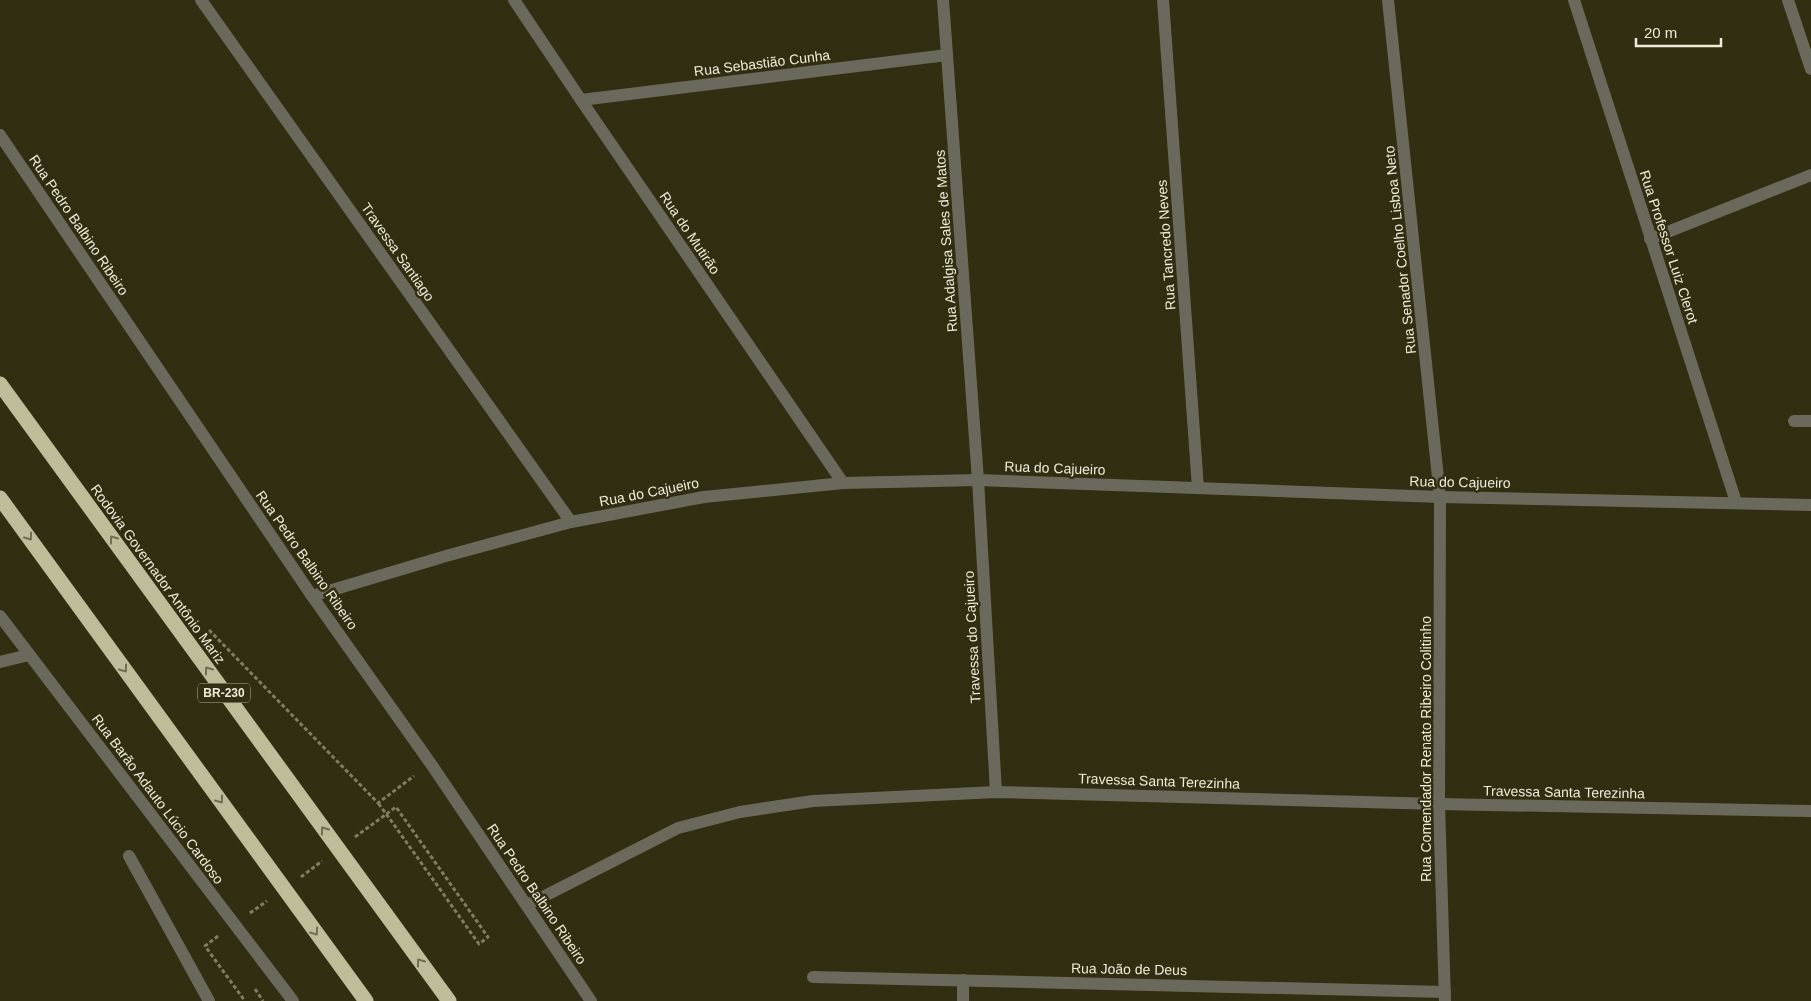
<svg xmlns="http://www.w3.org/2000/svg" width="1811" height="1001" viewBox="0 0 1811 1001" font-family="Helvetica,sans-serif">
<style>
.lines{fill:none;stroke-linecap:round;stroke-linejoin:round}
.path{stroke:#807d65;stroke-width:3;stroke-dasharray:4 2.5;stroke-linecap:butt}
.minor{stroke:#6b695c;stroke-width:12}
.highway{stroke:#bfbc9a;stroke-width:15}
.oneway{stroke:#716e4f}
.labels{text-anchor:middle;stroke-width:5;stroke-linejoin:round;paint-order:stroke}
.shield{fill:#322e11;stroke:#b5b29e;stroke-width:1}
.shield-label{font-size:12px;font-weight:bold;fill:#edebda}
.street-label{font-size:14px;fill:#edebda;stroke:#322e11}
</style>
<rect width="100%" height="100%" fill="#322e11"/>
<g class="lines">
<g class="path">
<polyline points="209,630 378,803 414,776"/>
<polyline points="355,837 396,807 488,937 479,944 392,822 378,803"/>
<polyline points="301,877 322,861"/>
<polyline points="250,913 267,901"/>
<polyline points="218,936 205,946 245,1001"/>
<polyline points="255,989 263,1001"/>
</g>
<g class="minor">
<polyline points="201,0 571,522"/>
<polyline points="514,0 581,100 843,483"/>
<polyline points="943,0 978,480 996,792"/>
<polyline points="1163,0 1198,488"/>
<polyline points="1388,0 1440,497 1439,804 1445,1001"/>
<polyline points="1574,0 1736,502"/>
<polyline points="1788,0 1811,69"/>
<polyline points="581,100 947,55"/>
<polyline points="0,135 312,596 431,764 591,1001"/>
<polyline points="1650,239 1811,175"/>
<polyline points="1794,421 1811,421"/>
<polyline points="312,596 446,556 571,522 704,497 843,483 978,480 1440,497 1811,505"/>
<polyline points="0,616 293,1001"/>
<polyline points="0,662 29,655"/>
<polyline points="129,856 209,1001"/>
<polyline points="527,905 678,828 740,812 813,801 996,792 1439,804 1811,811"/>
<polyline points="813,977 1445,992"/>
<polyline points="963,1001 963,980"/>
</g>
<g class="highway">
<polyline points="0,384 449,1001"/>
<polyline points="0,498 366,1001"/>
</g>
</g>
<defs><path id="oneway-chevron" d="M-2-3.5L2.5 0L-2 3.5" fill="none" stroke-width="1.6" stroke-linecap="round" stroke-linejoin="round" transform="scale(1.25)"/></defs>
<g class="oneway">
<use href="#oneway-chevron" transform="translate(29 537) rotate(54)"/>
<use href="#oneway-chevron" transform="translate(113 539) rotate(-126)"/>
<use href="#oneway-chevron" transform="translate(124 669) rotate(54)"/>
<use href="#oneway-chevron" transform="translate(208 670) rotate(-126)"/>
<use href="#oneway-chevron" transform="translate(220 800) rotate(54)"/>
<use href="#oneway-chevron" transform="translate(324 830) rotate(-126)"/>
<use href="#oneway-chevron" transform="translate(315 932) rotate(54)"/>
<use href="#oneway-chevron" transform="translate(420 962) rotate(-126)"/>
</g>
<g class="labels">
<rect class="shield" x="198" y="683.5" width="52" height="19" rx="4"/>
<g class="shield-label">
<text x="224" y="697">BR-230</text>
</g>
<g class="street-label">
<text transform="translate(762 63) rotate(-7)" y="5">Rua Sebastião Cunha</text>
<text transform="translate(79 225) rotate(56)" y="5">Rua Pedro Balbino Ribeiro</text>
<text transform="translate(690 233) rotate(56)" y="5">Rua do Mutirão</text>
<text transform="translate(946 241) rotate(-94)" y="5">Rua Adalgisa Sales de Matos</text>
<text transform="translate(1166 245) rotate(-94)" y="5">Rua Tancredo Neves</text>
<text transform="translate(1669 247) rotate(72)" y="5">Rua Professor Luiz Clerot</text>
<text transform="translate(1400 250) rotate(-96)" y="5">Rua Senador Coelho Lisboa Neto</text>
<text transform="translate(398 252) rotate(55)" y="5">Travessa Santiago</text>
<text transform="translate(1055 468) rotate(2)" y="5">Rua do Cajueiro</text>
<text transform="translate(1460 482) rotate(1)" y="5">Rua do Cajueiro</text>
<text transform="translate(649 492) rotate(-11)" y="5">Rua do Cajueiro</text>
<text transform="translate(307 560) rotate(55)" y="5">Rua Pedro Balbino Ribeiro</text>
<text transform="translate(158 574) rotate(54)" y="5">Rodovia Governador Antônio Mariz</text>
<text transform="translate(972 637) rotate(-93)" y="5">Travessa do Cajueiro</text>
<text transform="translate(1426 749) rotate(-90)" y="5">Rua Comendador Renato Ribeiro Colitinho</text>
<text transform="translate(1159 781) rotate(2)" y="5">Travessa Santa Terezinha</text>
<text transform="translate(1564 792) rotate(1)" y="5">Travessa Santa Terezinha</text>
<text transform="translate(158 799) rotate(53)" y="5">Rua Barão Adauto Lúcio Cardoso</text>
<text transform="translate(537 894) rotate(56)" y="5">Rua Pedro Balbino Ribeiro</text>
<text transform="translate(1129 969) rotate(1)" y="5">Rua João de Deus</text>
</g>
</g>
<path d="M1636 38v8h85v-8" fill="none" stroke="#edebda" stroke-width="2.5"/>
<text x="1644" y="38" font-size="15" fill="#edebda" stroke="#322e11" stroke-width="4" paint-order="stroke">20 m</text>
</svg>
